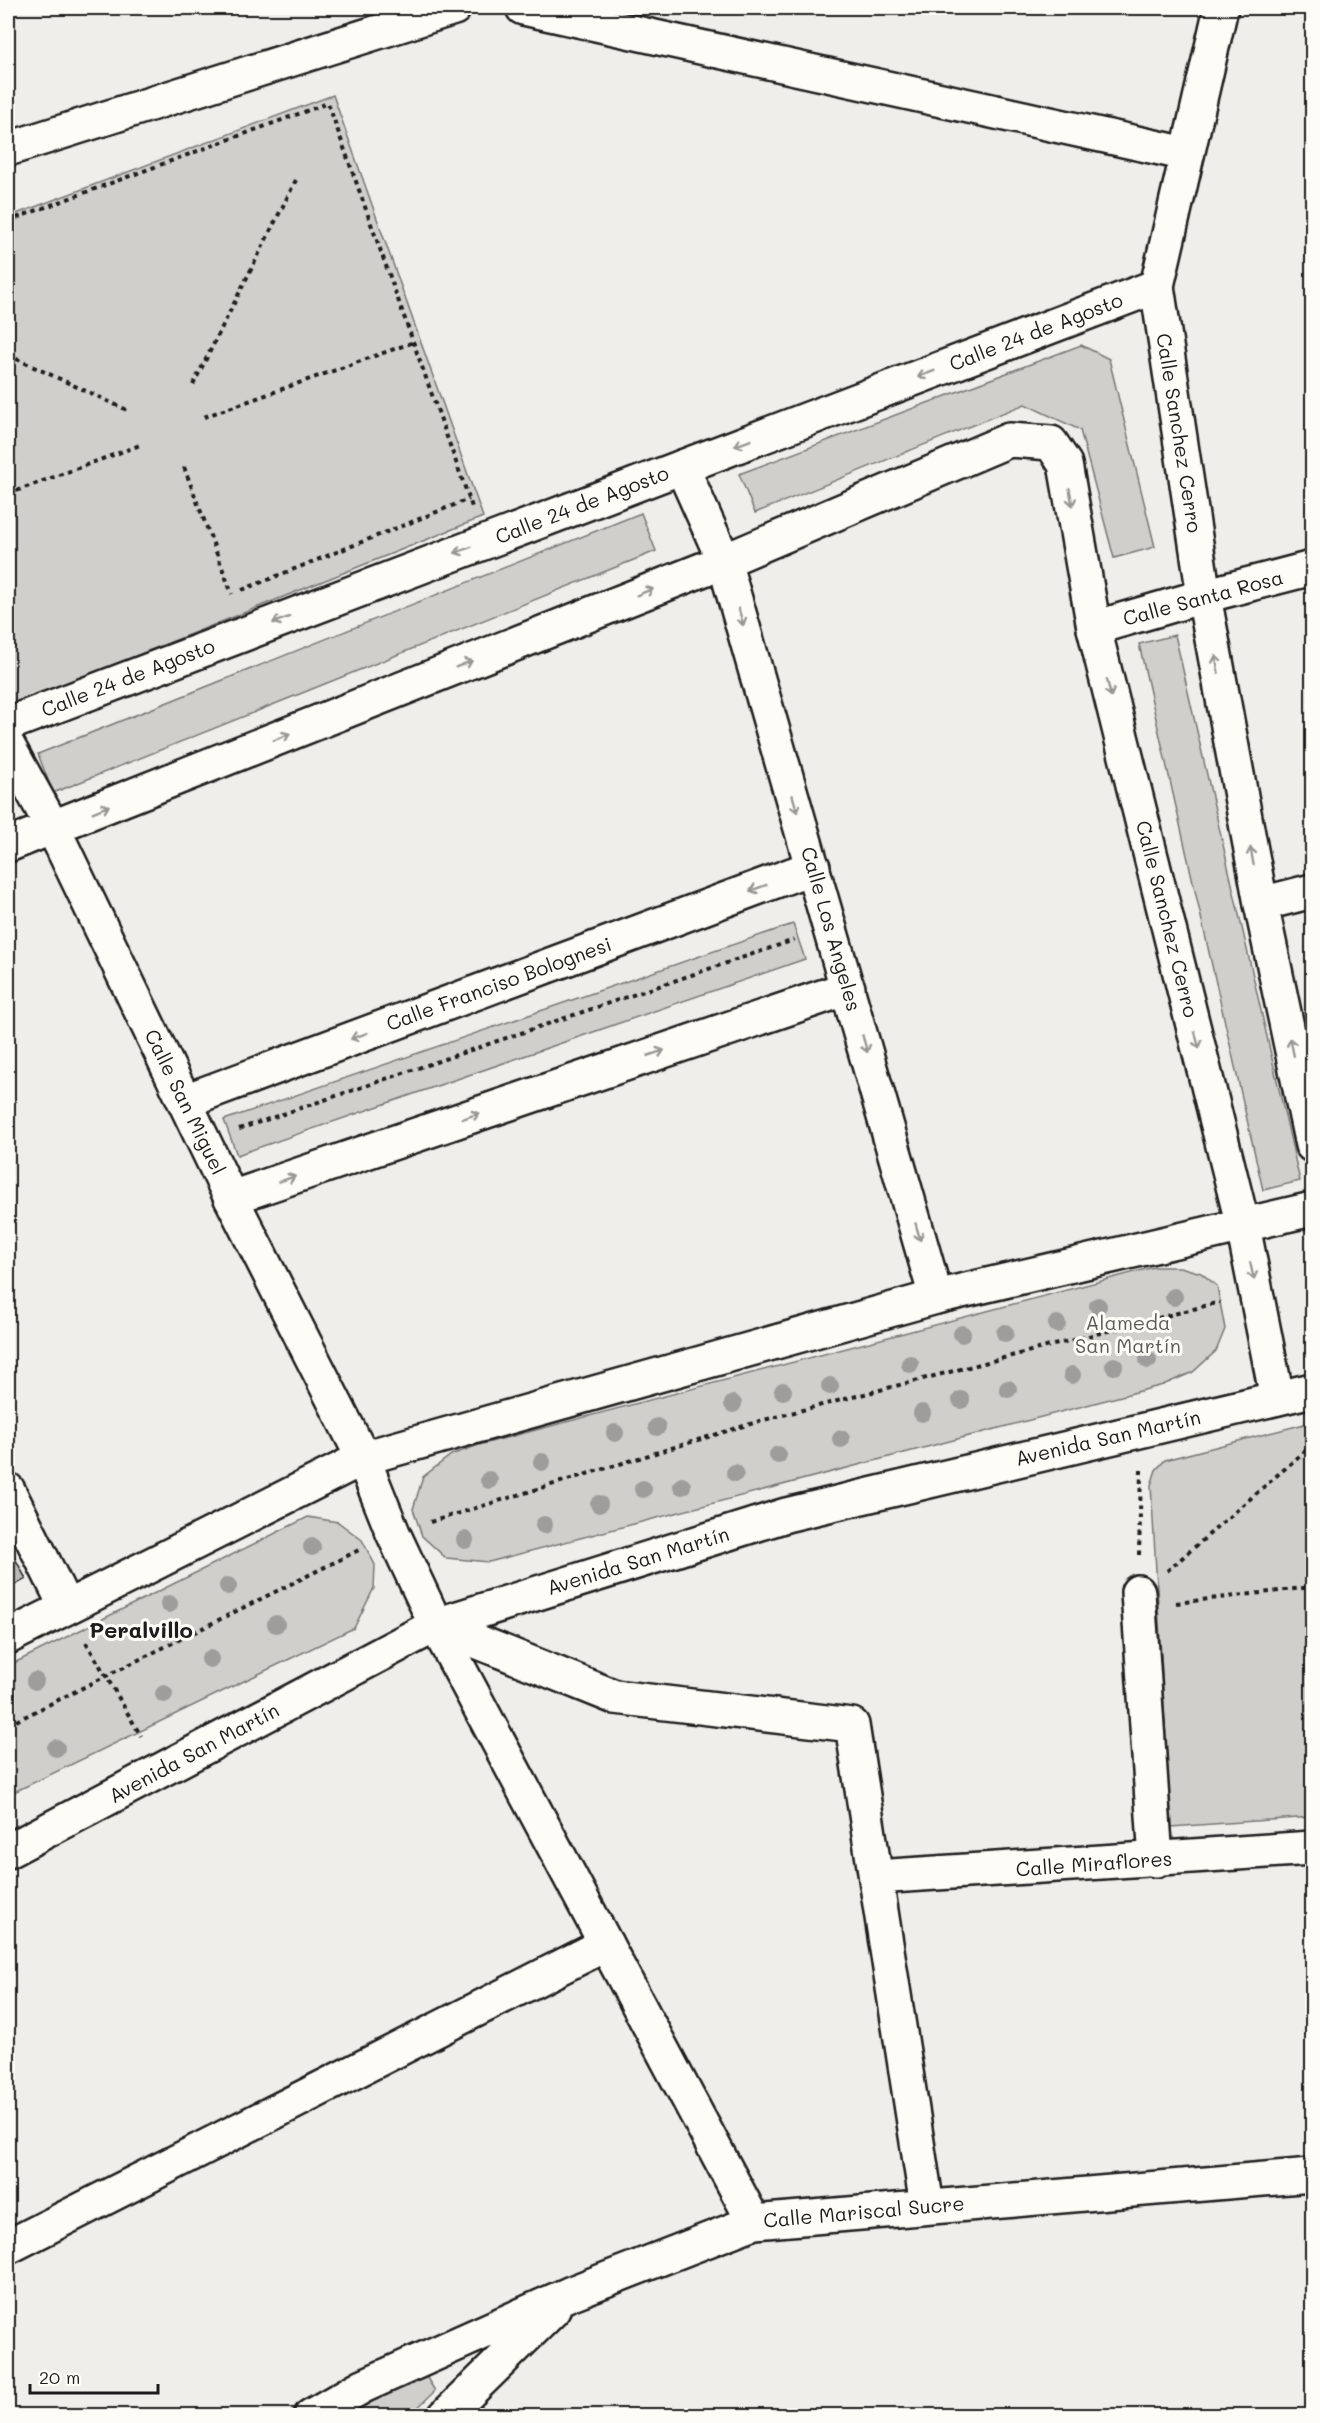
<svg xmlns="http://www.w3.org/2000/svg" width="1320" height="2423" viewBox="0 0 1320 2423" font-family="Mali,sans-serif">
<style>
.green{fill:#d0cfcc;stroke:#767674;stroke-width:1.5}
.building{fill:#bbbab6;stroke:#1c1c1c;stroke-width:1.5}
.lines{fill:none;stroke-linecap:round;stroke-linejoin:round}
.minor-casing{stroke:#1c1c1c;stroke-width:38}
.tertiary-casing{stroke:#1c1c1c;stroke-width:38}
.primary-casing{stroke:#1c1c1c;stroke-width:38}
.path{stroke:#1c1c1c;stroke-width:4;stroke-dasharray:4.5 4.5;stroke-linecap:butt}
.minor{stroke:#fdfcf7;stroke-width:33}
.tertiary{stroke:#fdfcf7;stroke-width:33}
.primary{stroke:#fdfcf7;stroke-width:33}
.tree{fill:#9e9d9b}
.oneway{stroke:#989794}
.labels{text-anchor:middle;stroke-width:6;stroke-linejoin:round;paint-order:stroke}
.street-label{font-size:20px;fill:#1c1c1c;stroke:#fdfcf7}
.park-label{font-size:20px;fill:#5b5b5a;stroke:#fdfcf7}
.quarter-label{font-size:22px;font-weight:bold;fill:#1c1c1c;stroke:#fdfcf7}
</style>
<rect width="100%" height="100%" fill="#f0eeea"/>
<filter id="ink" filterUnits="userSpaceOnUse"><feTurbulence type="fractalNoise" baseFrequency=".0167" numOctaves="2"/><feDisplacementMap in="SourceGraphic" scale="12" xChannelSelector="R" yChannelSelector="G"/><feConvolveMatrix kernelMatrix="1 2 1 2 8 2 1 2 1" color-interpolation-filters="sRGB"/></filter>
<g filter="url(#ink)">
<g class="green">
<polygon points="333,95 483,517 8,707 8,217"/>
<polygon points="1081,345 1109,359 1155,547 1114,558 1080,430 1025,404 755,513 739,474"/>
<polygon points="641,513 656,551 53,793 38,754"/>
<polygon points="1175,635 1300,1181 1263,1190 1139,644"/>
<polygon points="793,924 805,959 237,1155 224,1120"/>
<polygon points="1154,1267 1180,1267 1201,1273 1217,1286 1225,1329 1216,1351 1193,1372 1163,1385 489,1562 446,1558 422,1536 413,1509 423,1477 451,1455 479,1445"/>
<polygon points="1312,1422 1312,1817 1171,1827 1151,1485 1156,1470 1165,1460"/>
<polygon points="308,1517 338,1522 362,1540 375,1565 374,1588 354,1628 8,1795 8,1666"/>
<polygon points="424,2373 435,2391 410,2415 341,2416"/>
</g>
<polygon class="building" points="8,1545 26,1579 8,1589"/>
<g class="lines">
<defs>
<g id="minor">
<polyline points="523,8 1187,154"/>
<polyline points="8,149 454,8"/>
<polyline points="1157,286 1221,8"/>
<polyline points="682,467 724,561 936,1297"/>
<polyline points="1094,628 1204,596 1312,568"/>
<polyline points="8,746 53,828 231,1198 363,1458 393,1533 436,1625 754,2222"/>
<polyline points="1261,904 1312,891"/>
<polyline points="185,1101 813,867"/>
<polyline points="231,1198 848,988"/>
<polyline points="8,1490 66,1607"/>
<polyline points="1138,1592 1156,1860"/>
<polyline points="436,1625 615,1697 852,1725 927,2206"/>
<polyline points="8,1637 363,1458 936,1297 1312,1209"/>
<polyline points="876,1877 1312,1848"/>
<polyline points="8,2247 606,1944"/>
<polyline points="311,2416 363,2386 569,2294 754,2222 1312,2175"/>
<polyline points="445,2416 553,2310"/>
</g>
<g id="tertiary">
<polyline points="8,724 1157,286 1204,596 1261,904 1312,1145"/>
<polyline points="8,845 724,561 1009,440 1051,443 1065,464 1094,628 1243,1226 1277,1398"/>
</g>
<polyline id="primary" points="8,1851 436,1625 786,1515 1312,1390"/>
</defs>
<use href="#minor" class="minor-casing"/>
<use href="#tertiary" class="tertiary-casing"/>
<use href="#primary" class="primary-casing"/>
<g class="path">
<polyline points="8,221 328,103 472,507"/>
<polyline points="8,355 127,410"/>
<polyline points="193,385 296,180"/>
<polyline points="204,417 414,342"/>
<polyline points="184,467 232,594"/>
<polyline points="8,494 140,445"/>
<polyline points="242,590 469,499"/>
<polyline points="239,1129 794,940"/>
<polyline points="430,1522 760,1421 1220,1302"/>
<polyline points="1139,1555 1141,1470"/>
<polyline points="1167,1571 1312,1445"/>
<polyline points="1176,1603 1312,1587"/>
<polyline points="86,1642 141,1736"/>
<polyline points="8,1725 359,1550"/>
</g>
<use href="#minor" class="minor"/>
<use href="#tertiary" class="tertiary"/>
<use href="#primary" class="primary"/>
</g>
<g class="tree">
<circle cx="1174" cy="1297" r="9"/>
<circle cx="1098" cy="1306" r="9"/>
<circle cx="1057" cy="1324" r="9"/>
<circle cx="1005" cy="1333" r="9"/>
<circle cx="962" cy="1334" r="9"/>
<circle cx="1148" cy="1360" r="9"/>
<circle cx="910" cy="1364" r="9"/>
<circle cx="1114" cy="1366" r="9"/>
<circle cx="1072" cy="1375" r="9"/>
<circle cx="830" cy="1386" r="9"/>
<circle cx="1008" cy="1389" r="9"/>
<circle cx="783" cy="1391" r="9"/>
<circle cx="961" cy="1400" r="9"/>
<circle cx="733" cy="1404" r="9"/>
<circle cx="922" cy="1413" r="9"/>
<circle cx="657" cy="1427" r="9"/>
<circle cx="615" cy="1433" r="9"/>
<circle cx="841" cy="1439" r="9"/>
<circle cx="778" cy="1455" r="9"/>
<circle cx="542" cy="1462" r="9"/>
<circle cx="735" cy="1473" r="9"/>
<circle cx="489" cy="1480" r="9"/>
<circle cx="682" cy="1486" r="9"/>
<circle cx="643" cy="1489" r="9"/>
<circle cx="599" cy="1504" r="9"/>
<circle cx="544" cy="1525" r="9"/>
<circle cx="465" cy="1540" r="9"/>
<circle cx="312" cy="1547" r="9"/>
<circle cx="228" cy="1586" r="9"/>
<circle cx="169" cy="1604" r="9"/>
<circle cx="276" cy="1624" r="9"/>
<circle cx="210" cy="1659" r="9"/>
<circle cx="35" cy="1681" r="9"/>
<circle cx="164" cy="1694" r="9"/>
<circle cx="56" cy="1748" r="9"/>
</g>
<defs><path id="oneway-shaft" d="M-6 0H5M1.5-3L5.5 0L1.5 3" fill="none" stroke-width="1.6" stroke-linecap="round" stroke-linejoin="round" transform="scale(1.5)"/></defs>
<g class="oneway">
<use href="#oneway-shaft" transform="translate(926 374) rotate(159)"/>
<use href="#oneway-shaft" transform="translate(743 443) rotate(159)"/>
<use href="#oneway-shaft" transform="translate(1071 497) rotate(80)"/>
<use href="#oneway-shaft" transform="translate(463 550) rotate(159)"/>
<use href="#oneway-shaft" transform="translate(645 592) rotate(-22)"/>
<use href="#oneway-shaft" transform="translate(741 617) rotate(74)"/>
<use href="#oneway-shaft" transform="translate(281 620) rotate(159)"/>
<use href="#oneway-shaft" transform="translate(464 664) rotate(-22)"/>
<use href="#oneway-shaft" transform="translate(1217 664) rotate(-100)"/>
<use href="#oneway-shaft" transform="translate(1109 688) rotate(76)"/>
<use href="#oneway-shaft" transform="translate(282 737) rotate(-22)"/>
<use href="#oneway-shaft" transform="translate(795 804) rotate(74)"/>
<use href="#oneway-shaft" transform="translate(101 809) rotate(-22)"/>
<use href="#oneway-shaft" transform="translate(1252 856) rotate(-100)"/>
<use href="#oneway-shaft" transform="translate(758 888) rotate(160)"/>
<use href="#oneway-shaft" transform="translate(359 1036) rotate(160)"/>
<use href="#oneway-shaft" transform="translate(1197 1040) rotate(76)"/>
<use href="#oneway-shaft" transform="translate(865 1044) rotate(74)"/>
<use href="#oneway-shaft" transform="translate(1292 1047) rotate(-102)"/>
<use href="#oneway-shaft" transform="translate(656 1053) rotate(-19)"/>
<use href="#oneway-shaft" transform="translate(471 1116) rotate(-19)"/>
<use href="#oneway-shaft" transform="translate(287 1179) rotate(-19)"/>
<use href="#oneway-shaft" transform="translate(918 1232) rotate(74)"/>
<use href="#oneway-shaft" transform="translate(1252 1271) rotate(78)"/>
</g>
</g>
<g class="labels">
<g class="street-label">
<text transform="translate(1036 332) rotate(-21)" y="7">Calle 24 de Agosto</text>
<text transform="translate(1179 433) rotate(81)" y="7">Calle Sanchez Cerro</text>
<text transform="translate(582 505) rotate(-21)" y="7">Calle 24 de Agosto</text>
<text transform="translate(1203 598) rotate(-15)" y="7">Calle Santa Rosa</text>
<text transform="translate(128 678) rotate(-21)" y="7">Calle 24 de Agosto</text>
<text transform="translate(1167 919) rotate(76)" y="7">Calle Sanchez Cerro</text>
<text transform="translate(831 929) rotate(74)" y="7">Calle Los Angeles</text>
<text transform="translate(499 984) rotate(-20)" y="7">Calle Franciso Bolognesi</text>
<text transform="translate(185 1102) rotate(64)" y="7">Calle San Miguel</text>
<text transform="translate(1108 1438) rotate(-13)" y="7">Avenida San Martín</text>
<text transform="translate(638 1561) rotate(-17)" y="7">Avenida San Martín</text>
<text transform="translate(194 1753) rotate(-28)" y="7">Avenida San Martín</text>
<text transform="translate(1094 1864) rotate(-4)" y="7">Calle Miraflores</text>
<text transform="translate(864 2212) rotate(-5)" y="7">Calle Mariscal Sucre</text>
</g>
<g class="park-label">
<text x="1128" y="1330">Alameda<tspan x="1128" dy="23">San Martín</tspan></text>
</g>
<g class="quarter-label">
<text x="141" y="1638">Peralvillo</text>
</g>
</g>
<rect width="1320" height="2423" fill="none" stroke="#fdfcf7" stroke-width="30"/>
<rect x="15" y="15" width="1290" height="2393" fill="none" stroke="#1c1c1c" stroke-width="2" filter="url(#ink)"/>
<path d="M30 2384v9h128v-9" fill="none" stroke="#1c1c1c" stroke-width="3"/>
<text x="39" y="2384" font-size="18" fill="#1c1c1c" stroke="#fdfcf7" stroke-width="4.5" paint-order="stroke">20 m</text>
</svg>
